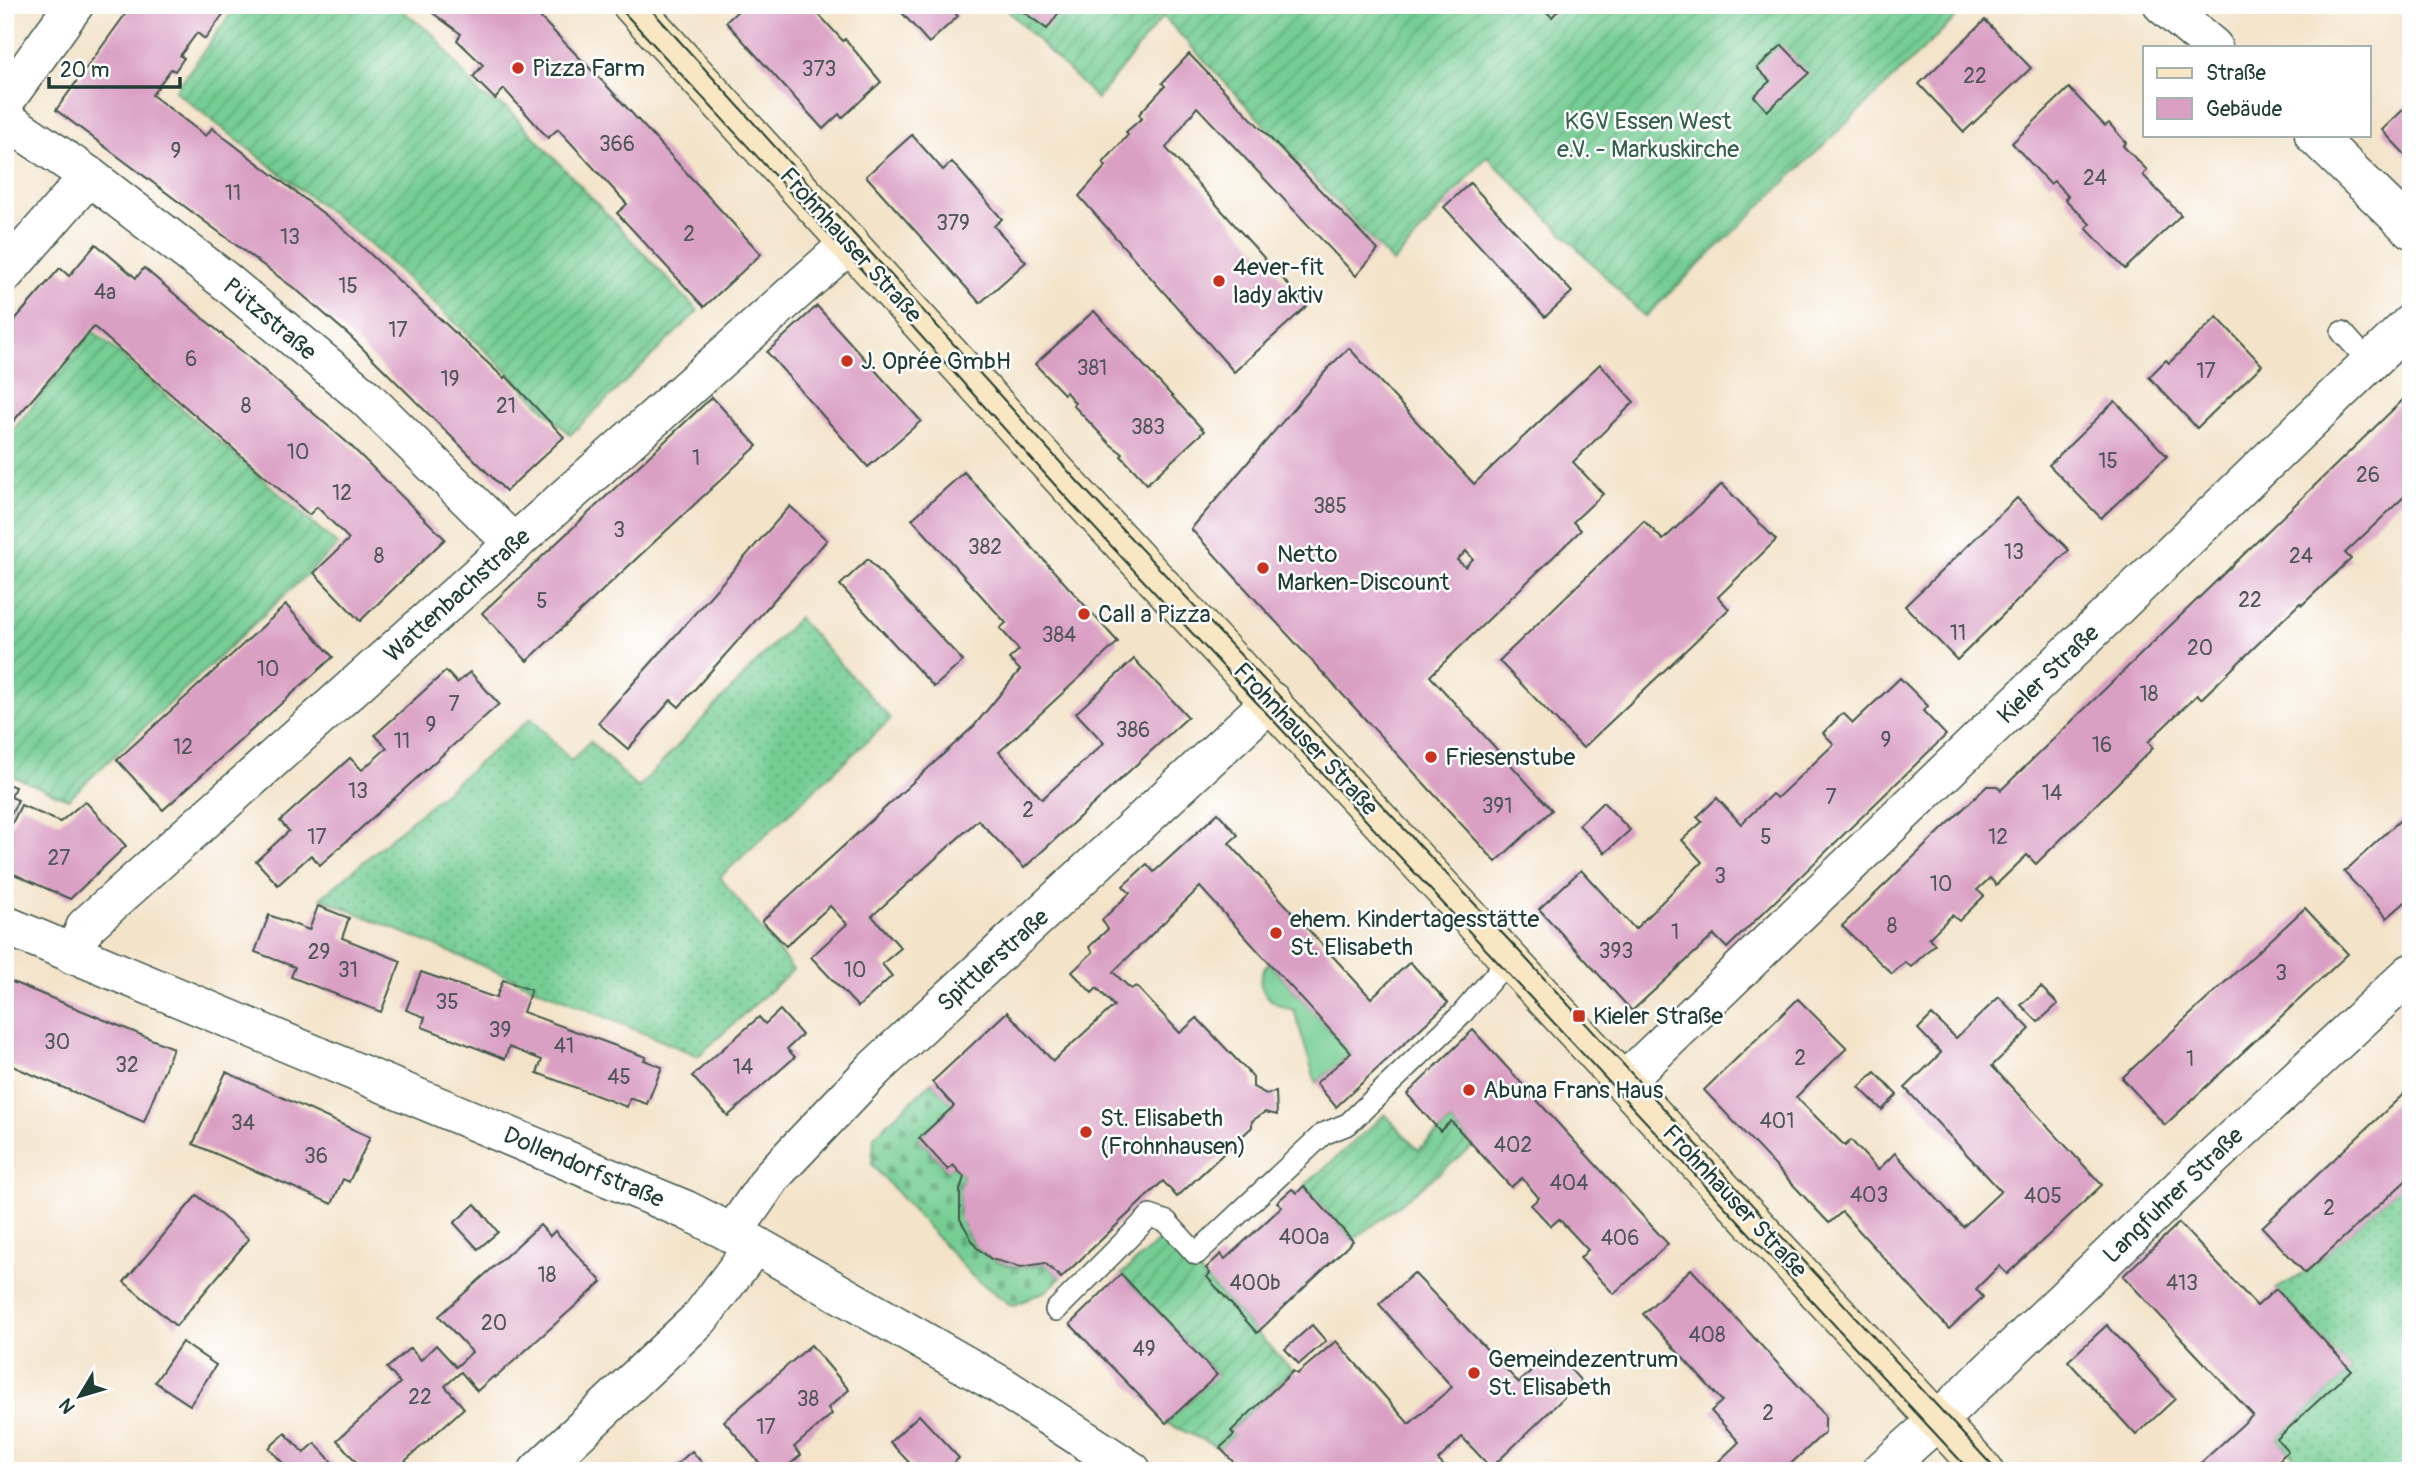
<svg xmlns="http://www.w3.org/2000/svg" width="2416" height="1476" viewBox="0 0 2416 1476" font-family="Pangolin,sans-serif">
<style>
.grass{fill:url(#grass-dots);stroke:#4a8564;stroke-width:2}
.cemetery{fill:url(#cemetery-stones);stroke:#4a8564;stroke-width:2}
.park{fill:#75cd93;stroke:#4a8564;stroke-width:2}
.garden{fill:url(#garden-furrows);stroke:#4a8564;stroke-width:2}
.building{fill:#daa0c4;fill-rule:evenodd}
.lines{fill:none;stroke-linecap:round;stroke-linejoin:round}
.lane-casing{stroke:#3f564a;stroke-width:24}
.street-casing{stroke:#3f564a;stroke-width:41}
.secondary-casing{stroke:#3f564a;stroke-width:41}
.lane{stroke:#fff;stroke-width:21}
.street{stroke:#fff;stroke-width:38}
.secondary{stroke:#f9e7c3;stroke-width:38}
.tram{stroke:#1f3d34;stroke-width:2}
.poi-dot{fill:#c8321e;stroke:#fff;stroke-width:2.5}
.labels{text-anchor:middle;stroke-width:5;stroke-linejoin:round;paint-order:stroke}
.number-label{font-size:21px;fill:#4e5658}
.poi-label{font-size:24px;fill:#1f3d34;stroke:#fff;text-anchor:start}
.park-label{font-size:24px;fill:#34614c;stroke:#fff}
.street-label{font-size:24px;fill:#1f3d34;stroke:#fff}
</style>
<defs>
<pattern id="grass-dots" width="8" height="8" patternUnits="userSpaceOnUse" patternTransform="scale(1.75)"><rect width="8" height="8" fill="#75cd93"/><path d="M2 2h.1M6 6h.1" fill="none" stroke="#5fa879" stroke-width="1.8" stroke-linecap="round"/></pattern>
<pattern id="cemetery-stones" width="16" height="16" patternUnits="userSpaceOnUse" patternTransform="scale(1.75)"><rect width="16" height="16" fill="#75cd93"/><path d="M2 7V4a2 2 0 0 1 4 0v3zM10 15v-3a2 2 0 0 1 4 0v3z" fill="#5fa879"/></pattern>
<pattern id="garden-furrows" width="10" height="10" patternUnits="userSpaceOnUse" patternTransform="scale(1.75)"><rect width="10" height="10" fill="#75cd93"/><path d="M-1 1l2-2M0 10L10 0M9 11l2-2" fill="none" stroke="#5fa879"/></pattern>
</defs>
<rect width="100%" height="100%" fill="#fff"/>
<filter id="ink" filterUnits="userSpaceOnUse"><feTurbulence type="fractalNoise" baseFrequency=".0143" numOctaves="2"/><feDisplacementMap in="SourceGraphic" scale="14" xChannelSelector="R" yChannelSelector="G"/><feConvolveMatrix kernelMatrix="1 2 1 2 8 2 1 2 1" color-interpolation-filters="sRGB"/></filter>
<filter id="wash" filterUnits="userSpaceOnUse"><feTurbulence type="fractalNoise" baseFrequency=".00686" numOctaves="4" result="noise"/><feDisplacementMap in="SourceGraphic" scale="28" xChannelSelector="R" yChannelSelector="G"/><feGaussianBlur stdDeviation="1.57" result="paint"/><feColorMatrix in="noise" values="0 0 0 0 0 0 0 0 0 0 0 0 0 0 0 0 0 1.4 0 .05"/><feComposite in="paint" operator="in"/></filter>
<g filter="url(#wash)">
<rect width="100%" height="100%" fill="#f3e3c9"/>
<g class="grass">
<polygon points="798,618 891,719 720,877 793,970 698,1056 321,898 531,718 571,761 590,741 638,788"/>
<polygon points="2411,1176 2411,1471 2307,1471 2277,1439 2351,1370 2276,1289 2305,1273"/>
</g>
<path class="cemetery" d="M932 1082 954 1106 919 1138 947 1170 953 1165 964 1177C945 1231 989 1281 1045 1263L1061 1278 1046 1291 1012 1306 972 1276 872 1165 874 1136Z"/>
<path class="park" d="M1269 963 1351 1053 1316 1083 1294 1010C1270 1005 1248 985 1269 963Z"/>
<g class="garden">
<polygon points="237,5 394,5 434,35 481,96 507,108 698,311 570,435 489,354 366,241 175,91"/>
<polygon points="1002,5 1969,5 1645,317 1487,156 1393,263 1163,16 1097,99"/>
<polygon points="93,331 338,545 68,799 5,773 5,440"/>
<polygon points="1385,1114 1418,1150 1451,1121 1474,1146 1353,1241 1304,1186"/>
<polygon points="1165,1236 1293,1371 1231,1430 1234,1435 1220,1448 1166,1423 1217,1375 1121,1274"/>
</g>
<g id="blocks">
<g class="building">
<polygon points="132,5 230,5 205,39 197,33 180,56 184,58 175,71 171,69 152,95 206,136 212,128 341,227 504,378 506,376 564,437 506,491 349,335 299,292 56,110"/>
<polygon points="422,5 528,5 606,85 761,254 704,307 617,213 627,204 558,129 548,138 504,89 495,99 473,77 483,65 457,40 461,34"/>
<polygon points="740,5 815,5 812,7 843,41 845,39 881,82 842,118 839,114 823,129 726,22 742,7"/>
<polygon points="895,5 948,5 958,16 929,43"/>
<polygon points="1020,5 1064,5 1047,29 1018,8"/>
<polygon points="1539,5 1563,5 1552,17"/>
<polygon points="1985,20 2031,68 1964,132 1919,84"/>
<polygon points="1782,45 1809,73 1767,111 1754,96 1770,81 1757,68"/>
<polygon points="1189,54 1378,250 1356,276 1197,107 1166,148 1307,306 1234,372 1079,196 1106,166 1103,163 1128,135 1126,132 1142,118 1139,114 1165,86 1162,83"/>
<polygon points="2069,88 2105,126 2109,123 2126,143 2123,146 2147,170 2143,175 2181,215 2125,269 2086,228 2090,224 2065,199 2068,196 2054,181 2050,184 2012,143"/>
<polygon points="2411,102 2411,161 2382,130"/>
<polygon points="912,135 943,170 952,162 1002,219 994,226 1026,262 980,303 866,176"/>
<polygon points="1470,183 1572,292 1545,317 1444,207"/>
<polygon points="96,244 136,278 144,268 244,353 350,445 445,539 360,621 314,573 349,539 317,507 309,515 94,327 5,431 5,331 60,268 69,276"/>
<polygon points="817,306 921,421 868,467 767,352"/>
<polygon points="1094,311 1204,431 1147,484 1121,456 1123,454 1110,444 1073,405 1075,403 1066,392 1064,394 1035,364"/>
<polygon points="2217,317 2262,365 2197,428 2149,377 2166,360 2169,363"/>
<path d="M1349 348 1474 484 1600 364 1634 402 1573 462 1603 494 1573 522 1581 530 1430 676 1552 810 1496 862 1191 529 1330 366ZM1466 551 1473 559 1465 567 1457 560Z"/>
<polygon points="2411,392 2411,490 2345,553 2351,559 2302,605 2300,603 2201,699 2197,695 2148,742 2153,748 2036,864 2027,855 1996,885 1990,878 1977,890 1984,896 1959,921 1952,915 1929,938 1935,944 1911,967 1905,962 1892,974 1842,926 1987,786 1998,786 2001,790"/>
<polygon points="712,397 757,446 527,661 482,613"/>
<polygon points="2115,401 2167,456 2101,518 2049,465"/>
<polygon points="964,472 1118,642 999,752 1042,799 1104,743 1076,713 1134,659 1188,717 1024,868 978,820 872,916 901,948 882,964 892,976 858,1007 811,957 847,924 830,906 786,946 762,921 974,726 1020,670 1009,659 1019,650 1000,628 1006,623 912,519"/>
<polygon points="1722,484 1776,540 1718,597 1729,609 1583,748 1499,661 1644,521 1663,540"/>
<polygon points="2017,498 2069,550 1957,660 1905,606"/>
<polygon points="790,506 827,540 679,707 671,700 628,749 598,723"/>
<polygon points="868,559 963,661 934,687 840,585"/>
<polygon points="286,605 333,657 163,810 117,760"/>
<polygon points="446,671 457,683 470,672 499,704 320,865 311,855 278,885 256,861 289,831 280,821 350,758 362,770 387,748 375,735"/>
<polygon points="1900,678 1928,706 1923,711 1946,735 1727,948 1714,935 1632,1011 1539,909 1581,870 1635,929 1702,862 1682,840 1702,822 1697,817 1717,798 1741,824 1772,794 1777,798 1834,744 1823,733 1843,713 1853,723"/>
<polygon points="5,783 15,787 11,797 18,800 5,826"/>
<polygon points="85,801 126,846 70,899 5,870 5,838 21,805 60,822"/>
<polygon points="1603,802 1630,830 1605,853 1579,825"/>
<polygon points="2411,810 2411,897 2387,918 2344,872"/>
<polygon points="1218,813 1238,835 1229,843 1371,998 1410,962 1448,1003 1336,1107 1316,1083 1351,1053 1200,887 1113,972 1131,989 1136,986 1180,1033 1197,1018 1253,1077 1253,1087 1266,1094 1276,1092 1277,1115 1265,1112 1252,1121 1252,1127 1177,1197 1163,1181 1061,1278 1045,1263 1021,1267 991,1259 976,1247 960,1219 960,1190 964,1177 953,1165 948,1170 919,1138 954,1106 932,1082 1007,1012 1053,1061 1114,1006 1097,988 1092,993 1072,972 1093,952 1089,947 1108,929 1102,920 1130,893 1123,886 1147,864 1154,872"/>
<polygon points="318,906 349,918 342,938 401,961 381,1012 291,977 295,967 255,952 269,915 309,930"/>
<polygon points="2305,908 2348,954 2165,1125 2122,1078"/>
<polygon points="421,972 496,998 503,980 531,990 523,1012 646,1057 644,1060 662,1067 647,1104 630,1098 627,1107 537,1073 542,1060 509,1047 505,1059 422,1027 425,1017 406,1010"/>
<polygon points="5,979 173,1048 144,1122 5,1063 9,1054 5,1052"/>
<polygon points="2041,987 2058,1004 2038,1022 2021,1005"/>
<polygon points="1999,997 2030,1029 1992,1066 2102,1185 2007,1274 1999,1266 1976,1289 1983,1297 1949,1329 1842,1212 1829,1223 1704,1090 1798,999 1847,1048 1796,1097 1845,1146 1851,1140 1878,1170 1895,1153 1963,1227 2001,1191 1905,1088 1941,1053 1918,1029 1932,1015 1956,1038"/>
<polygon points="780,1010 802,1035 787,1049 795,1057 728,1116 692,1076 759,1017 765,1024"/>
<polygon points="1473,1030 1668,1244 1614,1294 1580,1258 1588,1250 1559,1219 1551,1226 1531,1205 1539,1198 1522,1178 1511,1187 1451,1121 1440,1131 1407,1094"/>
<polygon points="226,1072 370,1137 349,1182 343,1179 332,1204 193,1144"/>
<polygon points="1875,1072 1897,1095 1882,1110 1859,1087"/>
<polygon points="2411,1087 2411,1176 2305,1273 2262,1227"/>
<polygon points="1304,1186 1353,1241 1257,1333 1207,1277 1210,1273 1206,1268 1221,1254 1225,1259 1282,1207 1277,1202 1292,1189 1297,1193"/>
<polygon points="197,1195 249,1239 176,1326 124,1282"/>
<polygon points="475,1204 498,1232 478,1249 454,1223"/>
<polygon points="2179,1223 2257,1306 2276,1289 2351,1370 2277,1439 2288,1451 2280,1459 2292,1471 2192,1471 2253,1415 2123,1276"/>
<polygon points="540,1225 550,1236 555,1231 602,1282 495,1378 494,1376 477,1391 461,1372 445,1386 464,1408 394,1471 364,1471 337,1440 400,1383 387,1368 410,1348 421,1360 436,1345 456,1367 472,1352 439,1316"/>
<polygon points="1691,1269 1825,1415 1825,1432 1783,1471 1723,1471 1716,1464 1739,1442 1711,1411 1722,1401 1643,1314"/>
<polygon points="1414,1273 1519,1383 1552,1349 1581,1381 1491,1468 1462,1437 1438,1460 1449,1471 1242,1471 1220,1448 1234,1435 1231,1431 1293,1371 1297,1374 1336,1341 1409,1424 1452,1387 1379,1304"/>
<polygon points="1121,1274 1217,1375 1166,1423 1070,1324"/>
<polygon points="1312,1325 1326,1341 1299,1364 1285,1349"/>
<polygon points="2107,1325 2175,1399 2136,1435 2068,1361"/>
<polygon points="182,1342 216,1365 190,1405 155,1382"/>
<polygon points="811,1345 849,1390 828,1408 832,1414 794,1447 801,1455 782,1471 766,1471 724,1421"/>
<polygon points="919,1415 959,1458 946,1471 917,1471 890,1442"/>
<polygon points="285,1433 304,1453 315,1443 340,1471 290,1471 269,1448"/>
<polygon points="692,1451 709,1471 669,1471"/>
</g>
</g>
</g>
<g filter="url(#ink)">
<use href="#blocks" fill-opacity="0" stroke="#3f564a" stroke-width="2"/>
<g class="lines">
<defs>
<g id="lane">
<polyline points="2342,332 2370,363"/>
<polyline points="1056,1310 1150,1216 1167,1222 1196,1254 1323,1134 1348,1124 1460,1016 1510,958"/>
</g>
<g id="street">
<polyline points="2163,5 2213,47"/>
<polyline points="5,101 74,5"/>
<polyline points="5,119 89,176 223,279 366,398 514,544"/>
<polyline points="2314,135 2411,229"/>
<polyline points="5,273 89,176"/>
<polyline points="5,925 686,1210 755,1245 1002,1386 1132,1471"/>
<polyline points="73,955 86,926 850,243"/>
<polyline points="1624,1082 2411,323"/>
<polyline points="732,1234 773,1175 875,1068 1271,701"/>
<polyline points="538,1471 700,1318 755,1245"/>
<polyline points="1881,1471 1938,1420 2199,1170 2411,973"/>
</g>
<polyline id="secondary" points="632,5 1071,488 1984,1471"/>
</defs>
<use href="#lane" class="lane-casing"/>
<use href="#street" class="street-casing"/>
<use href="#secondary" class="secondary-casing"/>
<use href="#lane" class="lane"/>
<use href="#street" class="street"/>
<use href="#secondary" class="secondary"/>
<g class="tram">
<polyline points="617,5 850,257 1064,495 1970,1471"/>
<polyline points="647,5 1079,483 1519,951 1997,1471"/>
</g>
</g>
</g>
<g class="poi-dot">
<circle cx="518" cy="68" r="7"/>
<circle cx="1219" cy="281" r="7"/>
<circle cx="847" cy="361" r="7"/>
<circle cx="1263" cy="568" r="7"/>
<circle cx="1084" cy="614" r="7"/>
<circle cx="1431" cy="757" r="7"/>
<circle cx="1276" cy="933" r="7"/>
<rect x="1572" y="1009" width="14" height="14" rx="3.5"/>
<circle cx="1469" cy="1090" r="7"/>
<circle cx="1086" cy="1132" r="7"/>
<circle cx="1474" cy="1373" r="7"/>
</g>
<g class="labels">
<g class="number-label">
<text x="819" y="76">373</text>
<text x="1975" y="83">22</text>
<text x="617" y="151">366</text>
<text x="176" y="158">9</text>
<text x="2095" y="185">24</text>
<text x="233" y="200">11</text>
<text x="953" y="230">379</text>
<text x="689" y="241">2</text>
<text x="290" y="244">13</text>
<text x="348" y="293">15</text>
<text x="105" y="299">4a</text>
<text x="398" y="337">17</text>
<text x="191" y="366">6</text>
<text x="1092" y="375">381</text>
<text x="2206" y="378">17</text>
<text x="450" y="386">19</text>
<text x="246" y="413">8</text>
<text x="506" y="413">21</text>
<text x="1148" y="434">383</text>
<text x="298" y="459">10</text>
<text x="696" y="465">1</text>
<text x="2108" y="468">15</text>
<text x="2368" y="482">26</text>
<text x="342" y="500">12</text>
<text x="1330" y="513">385</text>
<text x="619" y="537">3</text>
<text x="985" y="554">382</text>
<text x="2014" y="559">13</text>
<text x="379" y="563">8</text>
<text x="2301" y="563">24</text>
<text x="2250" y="607">22</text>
<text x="542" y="608">5</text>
<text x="1958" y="640">11</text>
<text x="1059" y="642">384</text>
<text x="2200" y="655">20</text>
<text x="268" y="676">10</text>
<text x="2149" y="701">18</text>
<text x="454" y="711">7</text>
<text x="431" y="732">9</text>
<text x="1133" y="737">386</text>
<text x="1886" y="747">9</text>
<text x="402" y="748">11</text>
<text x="2102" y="752">16</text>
<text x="183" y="754">12</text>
<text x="358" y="798">13</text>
<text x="2052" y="800">14</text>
<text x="1831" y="804">7</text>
<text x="1497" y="813">391</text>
<text x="1028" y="817">2</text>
<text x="317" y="844">17</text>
<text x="1766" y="844">5</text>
<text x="1998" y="844">12</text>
<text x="59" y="865">27</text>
<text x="1720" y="883">3</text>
<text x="1941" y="891">10</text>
<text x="1892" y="933">8</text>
<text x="1675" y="939">1</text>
<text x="1616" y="958">393</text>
<text x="319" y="959">29</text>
<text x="348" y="977">31</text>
<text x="855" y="977">10</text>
<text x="2281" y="980">3</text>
<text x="447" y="1009">35</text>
<text x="500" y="1037">39</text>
<text x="57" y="1049">30</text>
<text x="564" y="1053">41</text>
<text x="1800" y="1065">2</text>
<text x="2190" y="1066">1</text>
<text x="127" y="1072">32</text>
<text x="743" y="1074">14</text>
<text x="619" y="1084">45</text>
<text x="1777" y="1128">401</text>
<text x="243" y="1130">34</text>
<text x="1513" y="1152">402</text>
<text x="316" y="1163">36</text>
<text x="1569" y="1190">404</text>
<text x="1869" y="1202">403</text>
<text x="2043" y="1203">405</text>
<text x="2329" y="1215">2</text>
<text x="1304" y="1244">400a</text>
<text x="1620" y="1245">406</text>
<text x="547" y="1282">18</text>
<text x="1255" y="1290">400b</text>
<text x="2182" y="1290">413</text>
<text x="494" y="1330">20</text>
<text x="1707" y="1342">408</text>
<text x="1144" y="1356">49</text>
<text x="420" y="1404">22</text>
<text x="808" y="1406">38</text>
<text x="1768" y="1420">2</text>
<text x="766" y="1434">17</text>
</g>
<g class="poi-label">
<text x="532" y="76">Pizza Farm</text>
<text x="1233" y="275">4ever-fit<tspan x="1233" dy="28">lady aktiv</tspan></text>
<text x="861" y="369">J. Oprée GmbH</text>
<text x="1277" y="562">Netto<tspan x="1277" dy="28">Marken-Discount</tspan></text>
<text x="1098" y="622">Call a Pizza</text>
<text x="1445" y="765">Friesenstube</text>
<text x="1290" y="927">ehem. Kindertagesstätte<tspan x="1290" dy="28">St. Elisabeth</tspan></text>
<text x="1593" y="1024">Kieler Straße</text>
<text x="1483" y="1098">Abuna Frans Haus</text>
<text x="1100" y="1126">St. Elisabeth<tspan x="1100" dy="28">(Frohnhausen)</tspan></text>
<text x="1488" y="1367">Gemeindezentrum<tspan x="1488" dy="28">St. Elisabeth</tspan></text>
</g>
<g class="park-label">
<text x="1648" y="129">KGV Essen West<tspan x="1648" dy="28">e.V. - Markuskirche</tspan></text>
</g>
<g class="street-label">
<text transform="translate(851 245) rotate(48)" y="8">Frohnhauser Straße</text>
<text transform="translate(270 319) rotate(40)" y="8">Pützstraße</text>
<text transform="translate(457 595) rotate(-42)" y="8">Wattenbachstraße</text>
<text transform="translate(2048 674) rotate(-44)" y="8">Kieler Straße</text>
<text transform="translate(1306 739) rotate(47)" y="8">Frohnhauser Straße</text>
<text transform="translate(993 960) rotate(-42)" y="8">Spittlerstraße</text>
<text transform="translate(584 1167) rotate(23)" y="8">Dollendorfstraße</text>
<text transform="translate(2173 1195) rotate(-44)" y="8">Langfuhrer Straße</text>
<text transform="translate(1735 1201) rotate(47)" y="8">Frohnhauser Straße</text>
</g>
</g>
<rect width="2416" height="1476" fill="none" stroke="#fff" stroke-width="28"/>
<rect x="2143" y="46" width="228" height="91" fill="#ffffff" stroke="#a5b1ae" stroke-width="2"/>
<rect x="2157" y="68" width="35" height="10" fill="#f9e7c3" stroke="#a5b1ae" stroke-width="2"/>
<text x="2206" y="80" font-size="21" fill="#1f3d34">Straße</text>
<rect x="2157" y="98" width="35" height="21" fill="#daa0c4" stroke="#a5b1ae" stroke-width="2"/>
<text x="2206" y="116" font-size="21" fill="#1f3d34">Gebäude</text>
<g transform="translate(80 1396) rotate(232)" stroke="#ffffff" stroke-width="5" paint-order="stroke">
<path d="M0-5L12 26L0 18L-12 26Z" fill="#1f3d34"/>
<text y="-10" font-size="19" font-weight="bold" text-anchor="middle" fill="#1f3d34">N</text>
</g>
<path d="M49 77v10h131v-10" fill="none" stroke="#1f3d34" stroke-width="3.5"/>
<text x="60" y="77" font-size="21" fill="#1f3d34" stroke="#ffffff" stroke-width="5" paint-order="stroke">20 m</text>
</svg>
